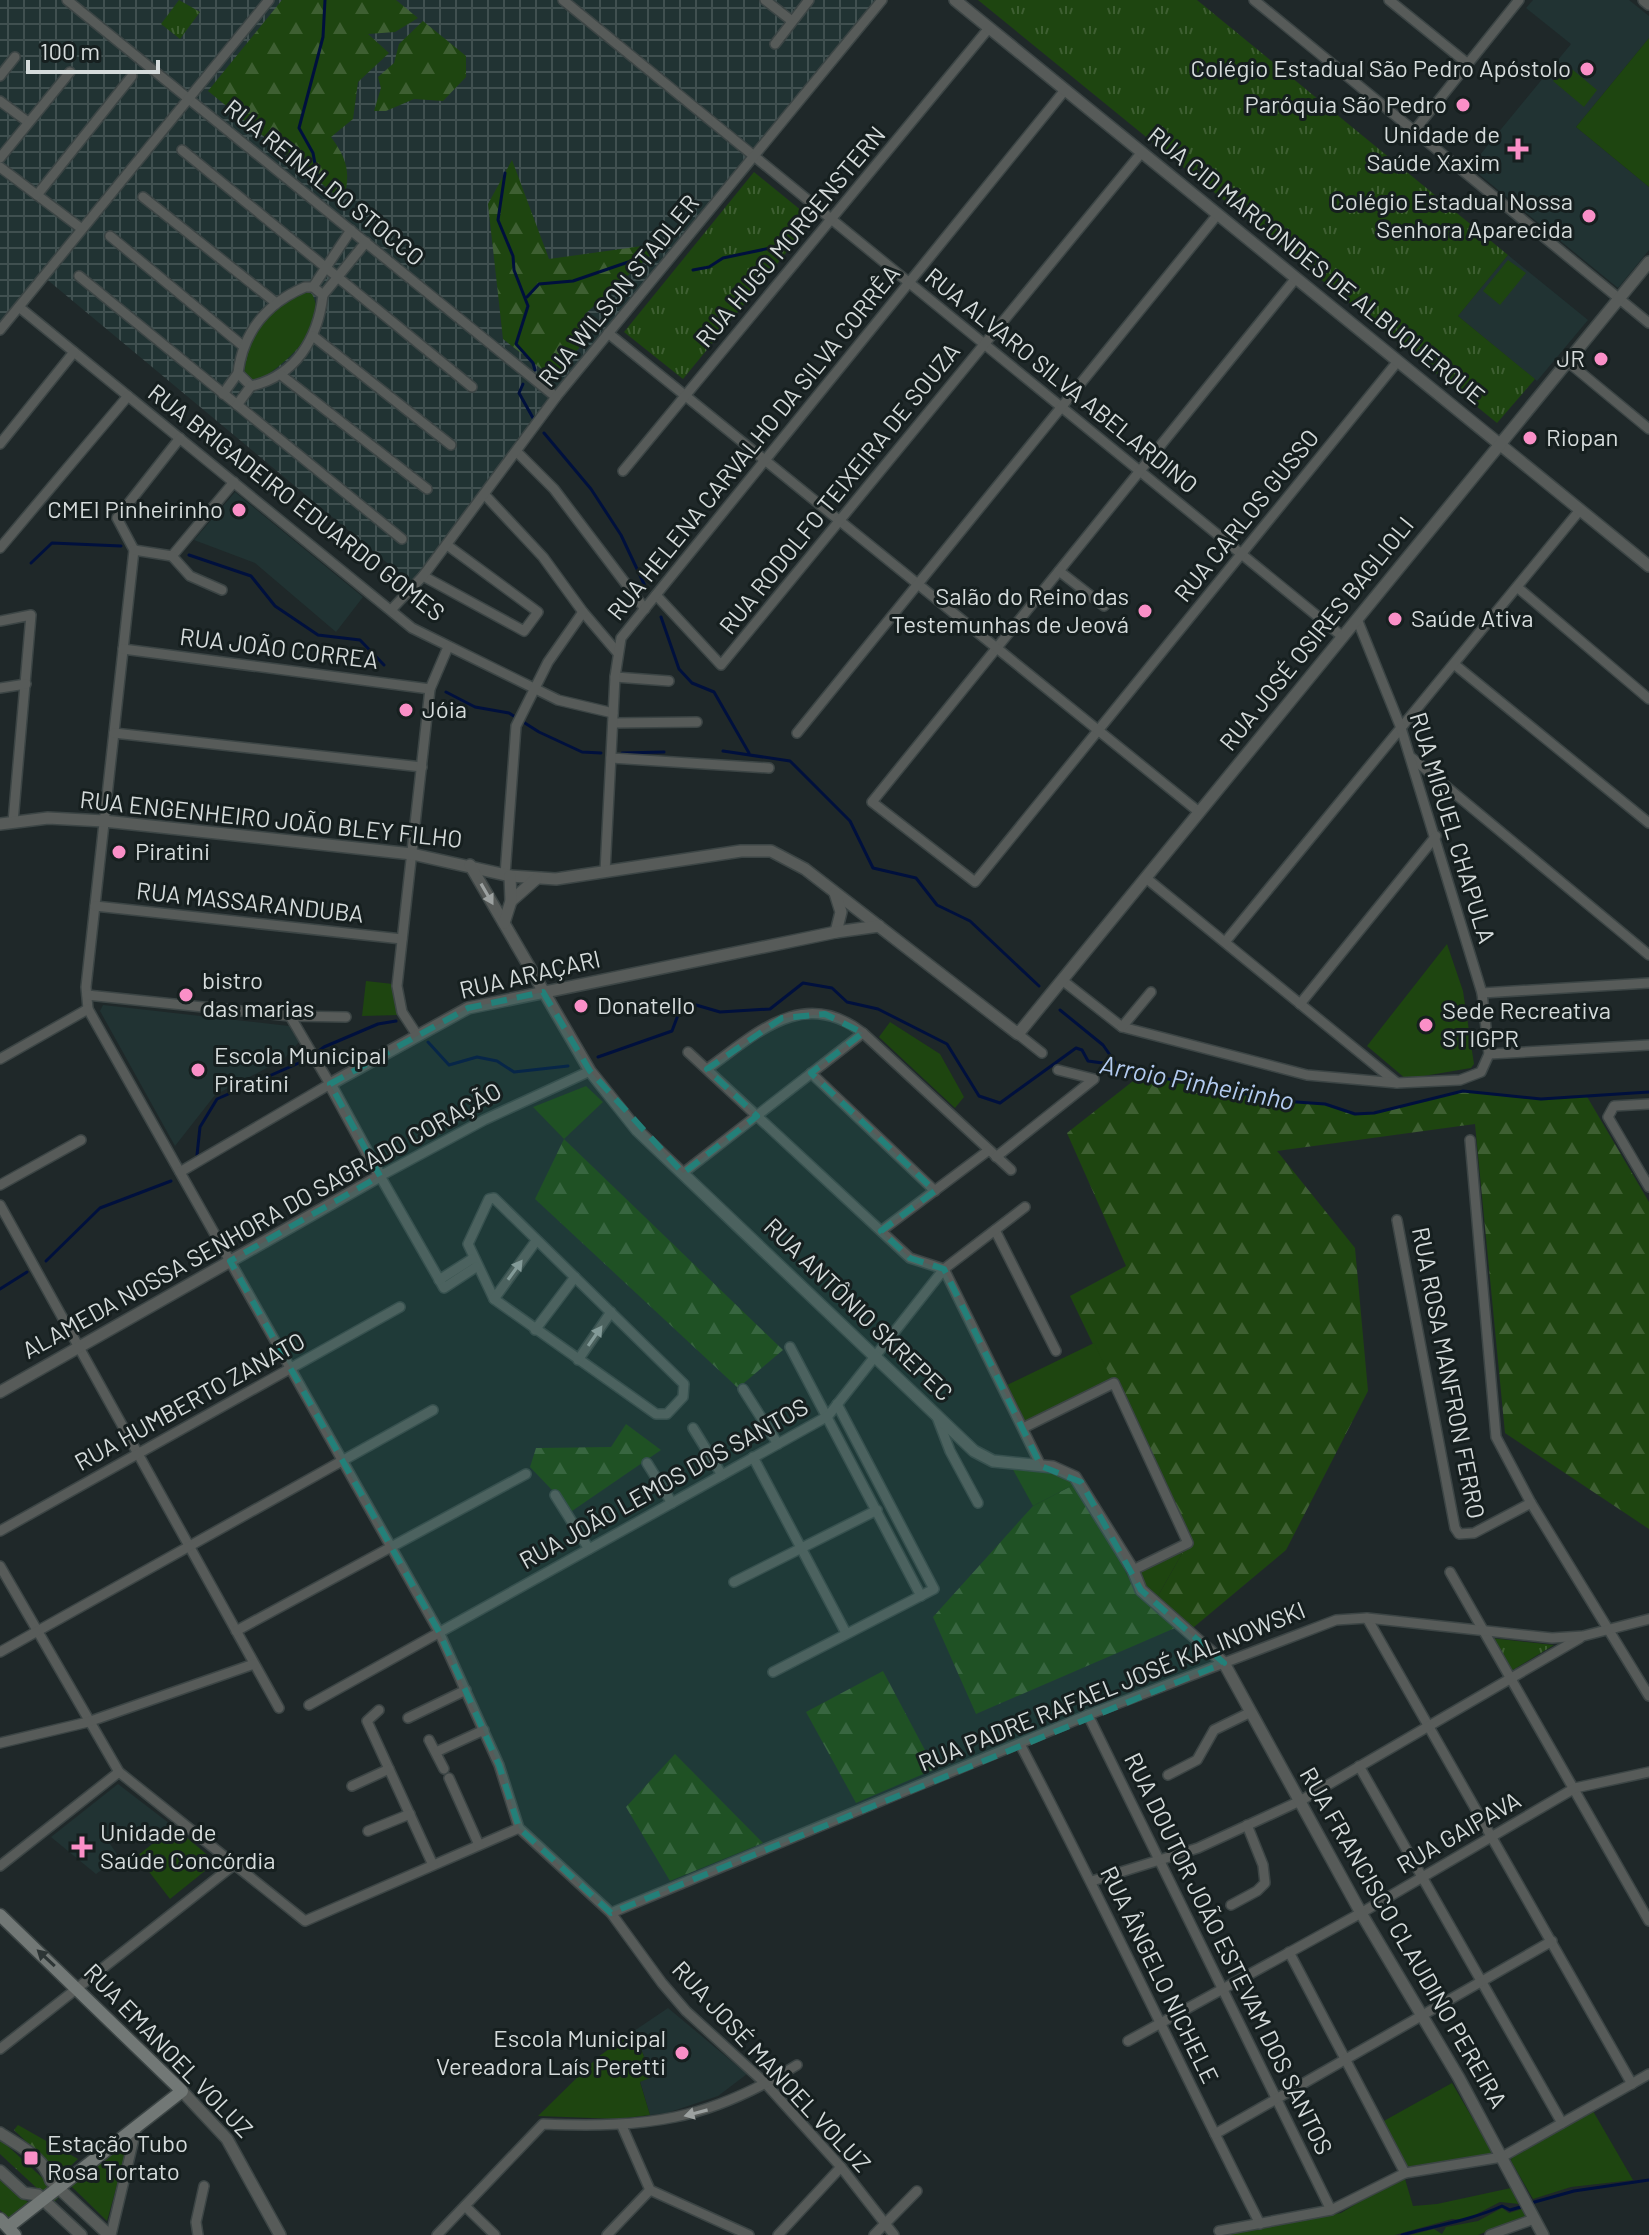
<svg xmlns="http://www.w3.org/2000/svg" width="1649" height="2235" viewBox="0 0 1649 2235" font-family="Barlow,sans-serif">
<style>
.built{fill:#213333}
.industrial{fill:url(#industrial-grid)}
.grass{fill:url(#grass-tufts)}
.forest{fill:url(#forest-firs)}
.park{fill:#1e4510}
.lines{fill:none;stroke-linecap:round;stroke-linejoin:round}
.stream{stroke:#00103d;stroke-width:3}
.minor-casing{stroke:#3c4545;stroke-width:12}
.tertiary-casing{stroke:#3c4545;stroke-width:14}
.secondary-casing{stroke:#3c4545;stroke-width:15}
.minor{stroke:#575b59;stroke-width:9}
.tertiary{stroke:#575b59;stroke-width:11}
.secondary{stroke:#727876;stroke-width:12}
.oneway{fill:#9ca1a0}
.oneway2{fill:#2d3535}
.marked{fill:#238079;fill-opacity:0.2;stroke:#238079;stroke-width:6;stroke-dasharray:16 10;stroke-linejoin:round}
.poi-dot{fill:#fa8fc7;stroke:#161f1f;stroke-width:3}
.labels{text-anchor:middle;stroke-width:6;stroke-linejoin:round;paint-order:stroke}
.poi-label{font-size:24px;fill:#d5dbdb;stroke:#161f1f;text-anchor:start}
.street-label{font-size:24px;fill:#d5dbdb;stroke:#161f1f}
.water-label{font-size:26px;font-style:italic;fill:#b3cbf0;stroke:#161f1f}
</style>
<defs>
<pattern id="industrial-grid" width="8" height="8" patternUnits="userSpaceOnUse" patternTransform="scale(2)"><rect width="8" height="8" fill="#213333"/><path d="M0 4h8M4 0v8" fill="none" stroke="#405050"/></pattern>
<pattern id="grass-tufts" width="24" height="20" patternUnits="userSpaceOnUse" patternTransform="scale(2)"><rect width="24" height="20" fill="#1e4510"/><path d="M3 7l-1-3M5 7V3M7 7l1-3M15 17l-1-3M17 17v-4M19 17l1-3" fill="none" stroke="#3e5f32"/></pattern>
<pattern id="forest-firs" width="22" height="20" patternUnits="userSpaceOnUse" patternTransform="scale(2)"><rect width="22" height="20" fill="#1e4510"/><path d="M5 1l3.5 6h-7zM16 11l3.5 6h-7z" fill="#3e5f32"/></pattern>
</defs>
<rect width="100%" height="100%" fill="#1f2829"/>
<g class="built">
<polygon points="1533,0 1629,0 1649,16 1649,38 1576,127 1649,187 1649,250 1618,288 1470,167 1571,44 1526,8"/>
<polygon points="1508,255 1588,320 1537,381 1458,316"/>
<polygon points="235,492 363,597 336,632 255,563 194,540"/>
<polygon points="103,1005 289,1026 299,1042 284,1059 215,1095 175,1146 100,1011"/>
<polygon points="118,1784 174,1827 151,1845 133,1826 110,1844 119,1857 96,1874 51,1837"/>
<polygon points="668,2008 747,2074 718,2096 667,2113 650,2115 640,2081 652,2076 634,2031"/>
</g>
<polygon class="industrial" points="0,0 882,0 556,397 415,586 44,277 0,330"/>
<g class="grass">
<polygon points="179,0 200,12 180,39 161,24"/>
<polygon points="978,0 1197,0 1508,255 1458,316 1535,379 1497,423"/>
<polygon points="754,172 813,220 683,379 624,332"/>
<polygon points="1491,1638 1554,1645 1511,1671"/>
<polygon points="0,2139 61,2195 53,2203 0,2154"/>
</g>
<g class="forest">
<path d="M282 0H396L418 18 395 32 368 34 389 53 358 82 353 119 331 137C348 160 351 174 343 201L208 91Z"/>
<polygon points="423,21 466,56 466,77 443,101 414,99 386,111 374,111 381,88 378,77 394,63 399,44"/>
<polygon points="512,160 549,259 664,243 585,314 579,348 553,378 503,339 488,204"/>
<polygon points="1142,1074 1282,1101 1325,1104 1355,1114 1374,1113 1463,1091 1541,1099 1586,1095 1649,1202 1649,1529 1505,1433 1475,1124 1277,1151 1355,1248 1368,1391 1286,1550 1188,1632 1154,1603 1188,1543 1070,1296 1126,1266 1067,1133"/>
<polygon points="564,1139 783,1350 738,1388 535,1199"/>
<polygon points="626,1424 661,1450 572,1511 530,1467 536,1448 611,1447"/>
<polygon points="1075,1484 1109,1538 1136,1593 1175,1628 976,1714 933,1617 1033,1506"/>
<polygon points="883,1671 935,1769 856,1803 806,1712"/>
<polygon points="675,1754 763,1843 670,1881 626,1807"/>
<polygon points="18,2125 78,2159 61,2175 14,2130"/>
</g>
<g class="park">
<polygon points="1649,38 1649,187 1576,127"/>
<polygon points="1567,65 1597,90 1584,107 1553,81"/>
<polygon points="1508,260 1526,273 1500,305 1483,291"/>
<path d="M303 291 312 294C330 327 284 365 259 380H248L244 373C251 327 265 315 303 291Z"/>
<polygon points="1447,944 1463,991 1474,1064 1471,1068 1406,1079 1367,1046"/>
<polygon points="366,981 393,984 400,1015 362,1016"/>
<polygon points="890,1022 940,1054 964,1097 955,1108 879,1037"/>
<polygon points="586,1086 603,1102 564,1139 533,1107"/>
<polygon points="1094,1343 1112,1380 1023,1422 1005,1386"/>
<polygon points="1011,1466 1044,1469 1079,1482 1033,1506"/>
<polygon points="1188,1543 1154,1603 1133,1570"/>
<polygon points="174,1827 216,1862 170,1899 137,1856"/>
<polygon points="634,2031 652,2077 640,2082 650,2115 618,2119 538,2116 598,2057"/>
<polygon points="1452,2083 1494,2155 1404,2167 1382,2122"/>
<polygon points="1593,2111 1633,2180 1571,2187 1533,2199 1511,2161 1512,2155"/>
<polygon points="131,2135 107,2221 71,2186"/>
<polygon points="0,2177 29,2203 9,2218 0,2210"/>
<polygon points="1405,2179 1413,2206 1437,2204 1511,2188 1519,2204 1500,2202 1465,2220 1452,2219 1395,2235 1219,2235 1341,2213 1392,2182"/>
<polygon points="1502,2208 1509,2213 1522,2209 1526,2216 1478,2235 1410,2235 1434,2229 1442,2234 1446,2227 1478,2221"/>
</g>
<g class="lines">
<g class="stream">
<polyline points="505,173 498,220 513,256 514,270 528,306 516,344 533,363 535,370"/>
<polyline points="318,180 313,153 299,128 323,37 325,0"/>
<polyline points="693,270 709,267 723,258 785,245"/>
<polyline points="527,297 539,284 573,281 637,259"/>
<polyline points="523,384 519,393 533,418"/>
<polyline points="544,433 591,489 621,535 645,586"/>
<polyline points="189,555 251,576 275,606 318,635 360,640 384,665"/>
<polyline points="31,563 52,543 121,546"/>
<polyline points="661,617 679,669 692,683 714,692 749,753"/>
<polyline points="446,692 475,707 509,713 539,732 582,752 601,753"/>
<polyline points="723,751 790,761 850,821 873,868 916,878 937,905 970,921 1039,986"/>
<polyline points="622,753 664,752"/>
<polyline points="1060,1010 1103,1045 1117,1065"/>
<polyline points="428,1042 449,1065 477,1057 497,1061 514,1072 568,1066"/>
<polyline points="598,1057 672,1031 678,1015 696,1005 720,1012 770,1009 803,983 832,988 847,1002 878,1009 947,1044 979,1096 1000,1103 1076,1048 1082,1050 1088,1061 1117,1065 1127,1071 1282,1101 1325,1104 1355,1114 1374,1113 1463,1091 1541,1099 1649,1092"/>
<polyline points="197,1155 200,1127 217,1099 308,1059 324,1047 378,1024 396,1021"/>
<polyline points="46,1261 100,1208 171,1181"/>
<polyline points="0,1289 27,1272"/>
<polyline points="1531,2203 1574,2191 1649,2180"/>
<path d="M1402 2235C1437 2225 1469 2221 1502 2206L1510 2210 1524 2206"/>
</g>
<defs>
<g id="minor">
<polyline points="67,0 556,397"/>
<polyline points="563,0 1343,637"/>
<polyline points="765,0 792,21"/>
<polyline points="1254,0 1649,323"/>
<polyline points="1389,0 1468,64"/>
<polyline points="775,44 809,0"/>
<polyline points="0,76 15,57"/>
<polyline points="0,101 28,122"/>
<polyline points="1414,131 1519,0"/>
<polyline points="182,150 472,387"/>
<polyline points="0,158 70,72"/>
<polyline points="0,167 82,229"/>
<polyline points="37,195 132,76"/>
<polyline points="143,197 275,302"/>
<polyline points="110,236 243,346"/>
<polyline points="79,276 402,539"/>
<polyline points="1296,278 872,802 975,882 1398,361"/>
<path d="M305 287H313L323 295C318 338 296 376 251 386L238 373C243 332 267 303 305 287Z"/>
<polyline points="313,287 351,230"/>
<polyline points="323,295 366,242"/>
<polyline points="19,307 412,628 558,700 613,713"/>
<polyline points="0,330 269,0"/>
<polyline points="608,333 1199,812"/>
<polyline points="313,336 451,445"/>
<polyline points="1568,362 1649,429"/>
<polyline points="281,375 427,489"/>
<polyline points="223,394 238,373"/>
<polyline points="237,405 251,386"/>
<polyline points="180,438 117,518 134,550 86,987 88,1009 439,1632 499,1765 519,1828 611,1913 662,1983 686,2011 766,2084 841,2167 894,2235"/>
<polyline points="0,444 74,352"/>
<polyline points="517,452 554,489 645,609"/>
<polyline points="623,471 989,28"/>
<polyline points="485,495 543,557 583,612 617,652"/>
<polyline points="0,548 128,396"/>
<polyline points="134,550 172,556 234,482"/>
<polyline points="172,556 190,576 222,590"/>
<polyline points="1059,571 1104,606"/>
<polyline points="423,576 524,631 538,612 447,545"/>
<polyline points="1517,587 1649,699"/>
<polyline points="656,595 721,665 1142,152"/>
<polyline points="391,610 423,576 556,397 882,0"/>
<polyline points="0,621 31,615 13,822"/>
<polyline points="123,649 430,689"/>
<polyline points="1454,664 1649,823"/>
<polyline points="615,677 669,681"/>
<polyline points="0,688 26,684"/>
<polyline points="613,723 697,722"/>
<polyline points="114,733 422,767"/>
<polyline points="797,733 1218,214"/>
<polyline points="611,758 769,768"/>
<polyline points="1412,758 1649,955"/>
<polyline points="605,872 615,677 621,638 1065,90"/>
<polyline points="505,875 516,726 548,662 583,612"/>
<polyline points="1146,878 1397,1083"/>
<polyline points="95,906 402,939"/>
<polyline points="1225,942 1580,510"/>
<polyline points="1062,980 1122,1027 1307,1075 1397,1083 1460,1080 1481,1072 1489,1054 1482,993 1401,728 1357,619"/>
<polyline points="1482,993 1649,983"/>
<polyline points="87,995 290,1016 346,1017"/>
<polyline points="1300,1004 1436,836"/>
<polyline points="1122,1027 1151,992"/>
<polyline points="1018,1034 1042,1053"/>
<polyline points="417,1035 402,1012 397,986 430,689 448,647"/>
<polyline points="688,1052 910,1258 944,1269 1041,1466"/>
<polyline points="1489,1054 1649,1045"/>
<polyline points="0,1059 88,1009"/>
<path d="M707 1069C756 1034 803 986 863 1033L1011 1170"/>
<polyline points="811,1073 935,1191"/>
<polyline points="1649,1104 1614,1106 1608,1117 1649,1187"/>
<polyline points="1470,1140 1496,1437 1531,1503 1649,1696"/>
<polyline points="996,1157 1094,1079 1058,1070"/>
<polyline points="180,1172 330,1084 290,1016"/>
<polyline points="683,1173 863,1033"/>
<polyline points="0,1185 81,1140"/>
<polygon points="494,1198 684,1384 683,1397 667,1414 656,1414 494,1299 468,1244 489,1199"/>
<polyline points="0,1205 279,1708"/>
<polyline points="1397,1220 1455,1528 1459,1534 1474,1533 1531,1503"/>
<polyline points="995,1230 1056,1351"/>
<polyline points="881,1231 989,1150"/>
<polyline points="476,1267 444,1288 380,1176 484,1120 590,1071"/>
<polyline points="439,1280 472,1259"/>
<polyline points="494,1299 536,1241"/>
<polyline points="535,1330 575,1277"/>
<polyline points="790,1347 921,1596"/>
<polyline points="578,1360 611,1312"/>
<polyline points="743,1389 778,1444"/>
<polyline points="937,1417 950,1451 978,1503"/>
<polyline points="693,1428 722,1475"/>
<polyline points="1023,1428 1114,1383 1188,1543 1133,1570"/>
<polyline points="753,1457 846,1633"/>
<polyline points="647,1463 672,1503"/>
<polyline points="555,1495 589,1549"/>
<polyline points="0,1531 400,1307"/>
<polyline points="0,1566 119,1772 305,1921 519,1828"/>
<polyline points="1450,1572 1649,1921"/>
<polyline points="734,1582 877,1510"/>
<polyline points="1367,1618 1632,2084"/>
<polyline points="236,1631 526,1474"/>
<polyline points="0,1652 433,1410"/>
<polyline points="773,1672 934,1589 837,1404"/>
<polyline points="309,1705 828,1416 944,1269 1025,1207"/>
<polyline points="379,1710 367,1721 433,1865"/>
<polyline points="1088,1715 1331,2210"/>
<polyline points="408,1718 466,1690"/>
<polyline points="429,1740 444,1769"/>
<polyline points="0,1743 88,1722 254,1664"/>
<path d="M1020 1744C1103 1902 1179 2064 1260 2224"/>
<polyline points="436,1752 484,1730"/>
<polyline points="1359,1766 1562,2123"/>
<polyline points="1168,1775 1197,1760 1214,1730 1251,1712"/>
<polyline points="449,1778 479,1845"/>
<polyline points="352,1786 389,1769"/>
<polyline points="368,1831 410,1814"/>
<polyline points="0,1866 119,1772"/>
<polyline points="1092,1881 1198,1848 1300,1801 1580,1638"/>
<polyline points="1231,1905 1257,1891 1265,1883 1263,1865 1247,1825"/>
<polyline points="611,1913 1088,1715 1336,1620 1367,1618 1552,1638 1583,1636 1649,1619"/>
<polyline points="1289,1952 1405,2173"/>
<polyline points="1128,2041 1361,1913 1575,1788 1649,1772"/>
<polyline points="0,2049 235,1864"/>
<polyline points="622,2126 650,2190 749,2235"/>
<polyline points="1215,2134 1552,1941"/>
<polyline points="465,2206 495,2235"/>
<polyline points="1219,2231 1331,2210 1405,2173 1502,2157 1649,2074"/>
<polyline points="111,2235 137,2126"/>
<polyline points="198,2235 196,2222 204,2186"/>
<path d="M437 2235 543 2124C647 2128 707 2121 797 2065"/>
<polyline points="607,2235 650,2190"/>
<polyline points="778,2235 841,2167"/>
<polyline points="874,2235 917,2191"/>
<polyline points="1490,2235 1534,2219"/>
</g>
<g id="tertiary">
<polyline points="955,0 1649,566"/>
<polyline points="1644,0 1649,4"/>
<polyline points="0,824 48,818 104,821 412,854 510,876 556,879 741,851 771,851 805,869 1018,1034 1649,262"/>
<polyline points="470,865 590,1071 637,1130 974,1451 993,1461 1053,1467 1075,1477 1133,1570 1141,1590 1224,1663 1361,1913 1459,2078 1543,2235"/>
<polyline points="835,893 841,912 836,932"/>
<polyline points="511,901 536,879"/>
<polyline points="504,923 511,901 510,876"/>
<polyline points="0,1392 380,1176 330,1084 468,1008 836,932 879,926"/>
<polyline points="182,2091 227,2139 280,2235"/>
<path d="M0 2133C19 2146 43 2156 51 2181L109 2235"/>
<polyline points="0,2171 24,2193 38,2195 81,2235"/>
</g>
<g id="secondary">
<polyline points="0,1915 182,2091 8,2227"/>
<polyline points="0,2219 15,2235"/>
</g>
</defs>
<use href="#minor" class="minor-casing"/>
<use href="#tertiary" class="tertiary-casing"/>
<use href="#secondary" class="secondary-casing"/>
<use href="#minor" class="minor"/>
<use href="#tertiary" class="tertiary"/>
<use href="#secondary" class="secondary"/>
</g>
<defs><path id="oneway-solid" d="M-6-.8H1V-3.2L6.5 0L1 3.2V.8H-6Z" transform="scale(2)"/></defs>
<g class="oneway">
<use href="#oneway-solid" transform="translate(487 894) rotate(60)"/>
<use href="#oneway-solid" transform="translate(515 1270) rotate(-54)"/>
<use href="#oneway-solid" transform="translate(595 1336) rotate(-55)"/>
<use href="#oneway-solid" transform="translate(696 2113) rotate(165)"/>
</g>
<use class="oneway2" href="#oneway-solid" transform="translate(46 1958) rotate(-137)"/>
<path class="marked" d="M543 992 590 1071 683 1173 757 1116 707 1069 782 1018 825 1014 863 1033 811 1073 935 1191 881 1231 910 1258 944 1269 1041 1466 1081 1482 1141 1590 1224 1663 611 1913 519 1828 499 1765 439 1632 230 1261 380 1176 330 1084 468 1008Z"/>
<g class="poi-dot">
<circle cx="1587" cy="69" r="8"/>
<circle cx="1463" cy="105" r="8"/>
<path d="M1514 137h8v8h8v8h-8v8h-8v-8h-8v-8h8z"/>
<circle cx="1589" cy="216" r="8"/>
<circle cx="1601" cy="359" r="8"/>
<circle cx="1530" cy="438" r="8"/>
<circle cx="239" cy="510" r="8"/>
<circle cx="1145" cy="611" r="8"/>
<circle cx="1395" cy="619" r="8"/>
<circle cx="406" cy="710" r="8"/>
<circle cx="119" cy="852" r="8"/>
<circle cx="186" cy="995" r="8"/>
<circle cx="581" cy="1006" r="8"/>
<circle cx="1426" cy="1025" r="8"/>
<circle cx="198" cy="1070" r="8"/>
<path d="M78 1835h8v8h8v8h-8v8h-8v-8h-8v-8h8z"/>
<circle cx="682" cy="2053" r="8"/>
<rect x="23" y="2150" width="16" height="16" rx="4"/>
</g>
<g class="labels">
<g class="poi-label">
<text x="1571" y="77" text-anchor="end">Colégio Estadual São Pedro Apóstolo</text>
<text x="1447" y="113" text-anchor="end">Paróquia São Pedro</text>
<text x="1500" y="143" text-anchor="end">Unidade de<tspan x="1500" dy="28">Saúde Xaxim</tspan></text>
<text x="1573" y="210" text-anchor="end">Colégio Estadual Nossa<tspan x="1573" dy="28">Senhora Aparecida</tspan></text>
<text x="1585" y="367" text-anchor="end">JR</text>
<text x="1546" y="446">Riopan</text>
<text x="223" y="518" text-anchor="end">CMEI Pinheirinho</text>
<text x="1129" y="605" text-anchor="end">Salão do Reino das<tspan x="1129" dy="28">Testemunhas de Jeová</tspan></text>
<text x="1411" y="627">Saúde Ativa</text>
<text x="422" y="718">Jóia</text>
<text x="135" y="860">Piratini</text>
<text x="202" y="989">bistro<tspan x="202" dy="28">das marias</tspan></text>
<text x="597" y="1014">Donatello</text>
<text x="1442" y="1019">Sede Recreativa<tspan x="1442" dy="28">STIGPR</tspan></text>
<text x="214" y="1064">Escola Municipal<tspan x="214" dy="28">Piratini</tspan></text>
<text x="100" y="1841">Unidade de<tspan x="100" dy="28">Saúde Concórdia</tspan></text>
<text x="666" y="2047" text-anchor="end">Escola Municipal<tspan x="666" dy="28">Vereadora Laís Peretti</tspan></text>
<text x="47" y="2152">Estação Tubo<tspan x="47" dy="28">Rosa Tortato</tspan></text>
</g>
<g class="street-label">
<text transform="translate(324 183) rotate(39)" y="8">RUA REINALDO STOCCO</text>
<text transform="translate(791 237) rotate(-50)" y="8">RUA HUGO MORGENSTERN</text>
<text transform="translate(1316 266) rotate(39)" y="8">RUA CID MARCONDES DE ALBUQUERQUE</text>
<text transform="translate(619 291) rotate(-51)" y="8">RUA WILSON STADLER</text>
<text transform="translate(1061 381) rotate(39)" y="8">RUA ALVARO SILVA ABELARDINO</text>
<text transform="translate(754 443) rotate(-51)" y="8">RUA HELENA CARVALHO DA SILVA CORRÊA</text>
<text transform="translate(840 489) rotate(-51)" y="8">RUA RODOLFO TEIXEIRA DE SOUZA</text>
<text transform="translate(296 503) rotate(38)" y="8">RUA BRIGADEIRO EDUARDO GOMES</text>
<text transform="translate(1247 516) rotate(-51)" y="8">RUA CARLOS GUSSO</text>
<text transform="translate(1317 634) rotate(-51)" y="8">RUA JOSÉ OSIRES BAGLIOLI</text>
<text transform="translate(279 649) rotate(7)" y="8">RUA JOÃO CORREA</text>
<text transform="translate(271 820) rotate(6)" y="8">RUA ENGENHEIRO JOÃO BLEY FILHO</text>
<text transform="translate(1452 828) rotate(73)" y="8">RUA MIGUEL CHAPULA</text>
<text transform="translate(250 903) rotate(6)" y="8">RUA MASSARANDUBA</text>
<text transform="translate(530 975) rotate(-13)" y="8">RUA ARAÇARI</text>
<text transform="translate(262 1221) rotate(-29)" y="8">ALAMEDA NOSSA SENHORA DO SAGRADO CORAÇÃO</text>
<text transform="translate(858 1310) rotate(44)" y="8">RUA ANTÔNIO SKREPEC</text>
<text transform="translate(1448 1373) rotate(79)" y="8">RUA ROSA MANFRON FERRO</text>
<text transform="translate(190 1402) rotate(-29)" y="8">RUA HUMBERTO ZANATO</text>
<text transform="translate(664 1484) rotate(-29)" y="8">RUA JOÃO LEMOS DOS SANTOS</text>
<text transform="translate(1112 1687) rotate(-22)" y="8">RUA PADRE RAFAEL JOSÉ KALINOWSKI</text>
<text transform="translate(1459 1833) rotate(-30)" y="8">RUA GAIPAVA</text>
<text transform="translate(1403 1938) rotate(60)" y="8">RUA FRANCISCO CLAUDINO PEREIRA</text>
<text transform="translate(1228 1954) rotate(64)" y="8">RUA DOUTOR JOÃO ESTEVAM DOS SANTOS</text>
<text transform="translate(1159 1975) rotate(64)" y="8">RUA ÂNGELO NICHELE</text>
<text transform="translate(168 2051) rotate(46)" y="8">RUA EMANOEL VOLUZ</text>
<text transform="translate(771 2067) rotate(47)" y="8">RUA JOSÉ MANOEL VOLUZ</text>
</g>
<g class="water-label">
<text transform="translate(1197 1083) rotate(11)" y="9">Arroio Pinheirinho</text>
</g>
</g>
<path d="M28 60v12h130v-12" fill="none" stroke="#d5dbdb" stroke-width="4"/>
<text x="40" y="60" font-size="24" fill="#d5dbdb" stroke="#161f1f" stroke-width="6" paint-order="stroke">100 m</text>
</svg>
